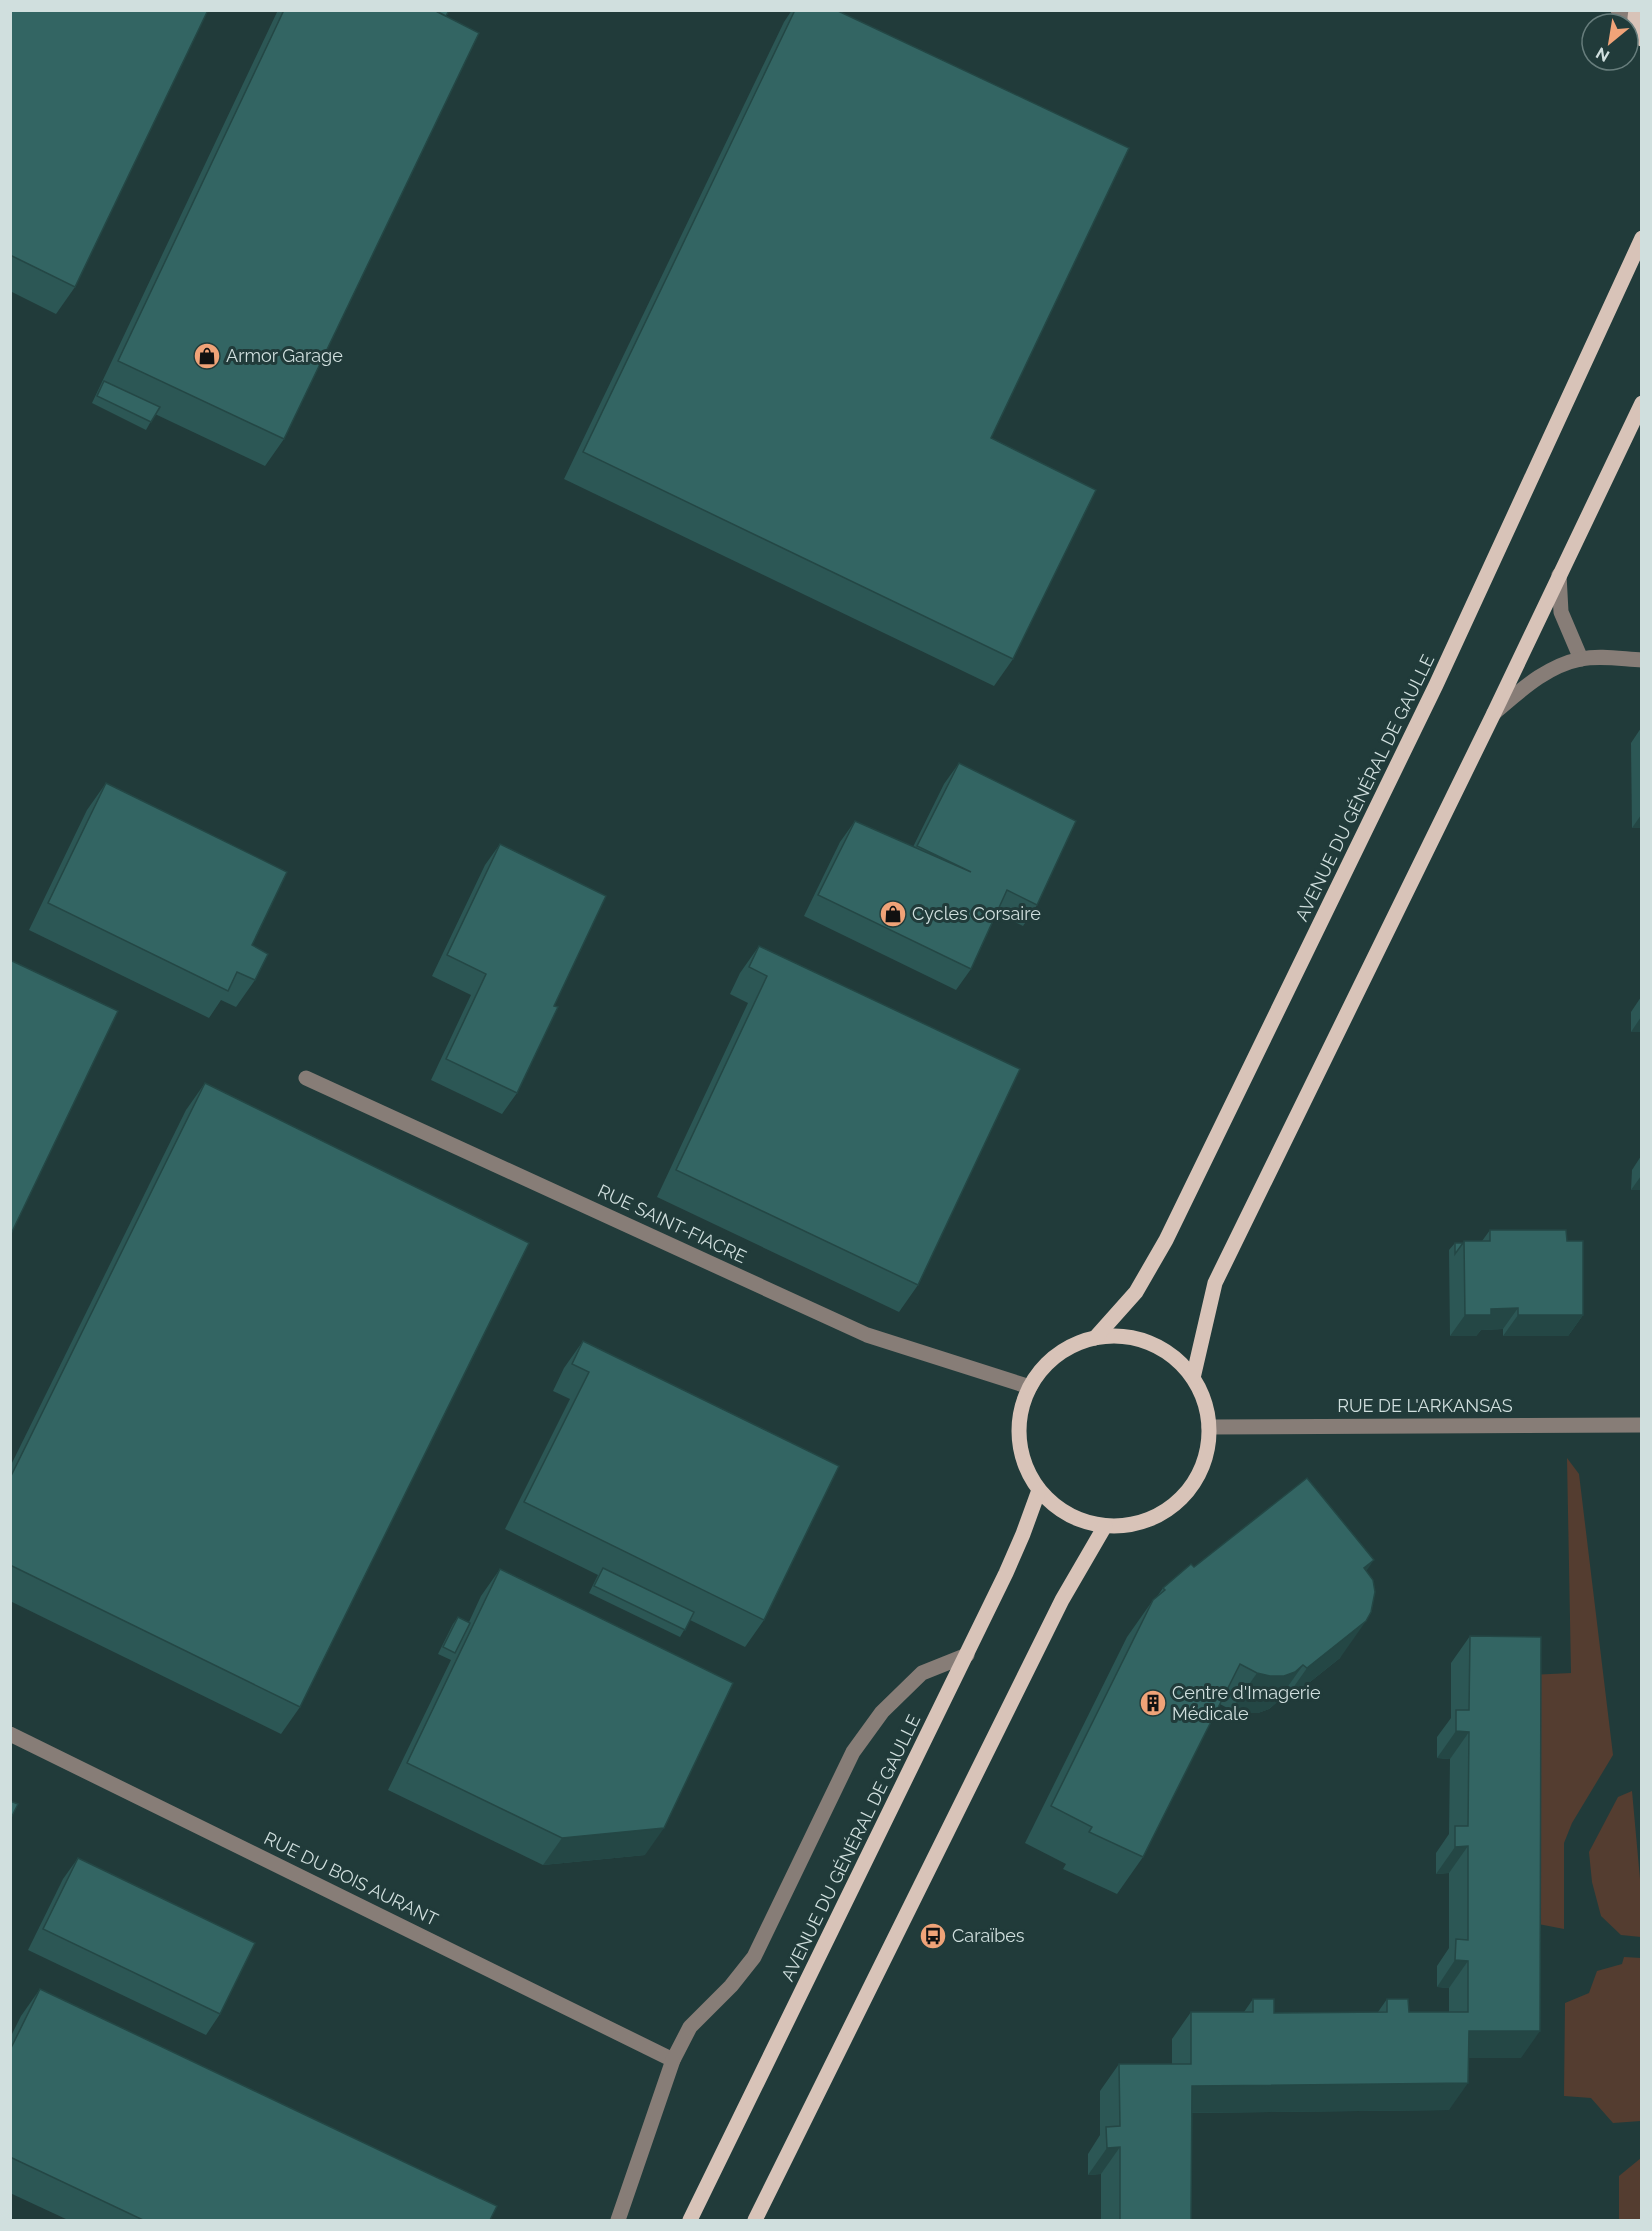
<svg xmlns="http://www.w3.org/2000/svg" width="1652" height="2231" viewBox="0 0 1652 2231" font-family="Raleway,sans-serif">
<style>
.green{fill:#543d30}
.lines{fill:none;stroke-linecap:round;stroke-linejoin:round}
.minor{stroke:#877d77;stroke-width:15}
.major{stroke:#d8c3b8;stroke-width:15}
.wall{fill:#2c5755}
.shaded-wall{fill:#244745}
.building{fill:#336563;stroke:#244745;stroke-width:1.5}
.labels{text-anchor:middle;stroke-width:6;stroke-linejoin:round;paint-order:stroke}
.poi-label{font-size:18px;fill:#d0dfde;stroke:#213b3a;text-anchor:start}
.street-label{font-size:18px;fill:#d0dfde;stroke:#213b3a}
</style>
<rect width="100%" height="100%" fill="#213b3a"/>
<g class="green">
<polygon points="1567,1458 1579,1474 1613,1755 1572,1823 1564,1843 1564,1929 1528,1922 1530,1675 1571,1673"/>
<polygon points="1632,1791 1641,1890 1641,1937 1621,1935 1601,1916 1592,1882 1589,1852 1618,1797"/>
<polygon points="1624,1957 1641,1958 1641,2121 1613,2123 1591,2098 1564,2096 1565,2003 1589,1993 1597,1971 1622,1964"/>
<polygon points="1641,2158 1641,2220 1619,2220 1619,2176"/>
</g>
<g class="lines">
<g class="minor">
<polyline points="1618,10 1635,18"/>
<polyline points="1559,575 1561,612 1581,659"/>
<path d="M1494 713C1520 691 1546 666 1581 659 1600 655 1622 659 1642 660"/>
<polyline points="306,1078 867,1335 1030,1387"/>
<polyline points="1209,1427 1642,1425"/>
<polyline points="10,1734 673,2060"/>
<polyline points="618,2220 673,2060 690,2027 731,1986 754,1957 853,1752 882,1712 922,1673 967,1655"/>
</g>
<g class="major">
<polyline points="1636,10 1635,18 1642,39"/>
<circle cx="1114" cy="1431" r="95"/>
<polyline points="1095,1338 1136,1292 1166,1240 1436,685 1642,238"/>
<polyline points="1193,1378 1215,1283 1494,713 1642,403"/>
<polyline points="690,2220 1006,1573 1023,1534 1039,1490"/>
<polyline points="755,2220 1062,1600 1105,1526"/>
</g>
</g>
<g class="wall">
<polygon points="10,10 75,287 56,314 10,291"/>
<polygon points="278,10 449,10 284,439 265,466 155,414 146,430 92,403"/>
<polygon points="792,10 836,10 991,438 1013,659 994,686 564,479 784,22"/>
<polygon points="1641,728 1641,828 1632,828 1631,743"/>
<polygon points="959,763 1037,905 1023,926 997,913 971,969 956,990 804,916 840,842 855,821 913,847 944,784"/>
<polygon points="106,783 255,980 236,1007 221,1000 209,1018 29,930 87,810"/>
<polygon points="500,844 554,1006 517,1093 502,1114 431,1080 471,995 432,976 485,865"/>
<polygon points="759,946 918,1285 899,1312 657,1197 748,1003 730,994 740,973"/>
<polygon points="1641,997 1641,1032 1631,1032 1631,1012"/>
<polygon points="205,1083 300,1707 281,1734 10,1601 10,1467 186,1110"/>
<polygon points="1641,1156 1641,1190 1631,1190 1632,1170"/>
<polygon points="1490,1230 1567,1241 1583,1315 1568,1336 1503,1336 1503,1329 1481,1330 1476,1336 1450,1336 1449,1250 1455,1243 1463,1243 1464,1241 1482,1241"/>
<polygon points="583,1341 764,1620 745,1647 690,1620 680,1637 589,1593 598,1575 505,1529 570,1399 553,1391 564,1368"/>
<polygon points="1194,1567 1366,1571 1340,1658 1281,1705 1277,1702 1269,1709 1258,1713 1244,1713 1231,1710 1220,1704 1143,1857 1117,1894 1063,1869 1066,1864 1025,1843 1127,1637 1153,1600 1156,1598 1163,1588"/>
<polygon points="500,1569 645,1855 543,1865 388,1790 451,1660 438,1654 453,1624 458,1617 469,1622 481,1596"/>
<polygon points="1470,1636 1521,2058 1469,2058 1449,2110 1191,2113 1191,2220 1101,2220 1101,2174 1088,2175 1088,2154 1100,2135 1100,2091 1119,2064 1172,2064 1172,2039 1191,2012 1244,2012 1253,1999 1274,2013 1378,2012 1387,1999 1409,2012 1449,2012 1449,1988 1437,1987 1437,1966 1449,1948 1449,1873 1436,1874 1436,1853 1449,1834 1450,1759 1437,1758 1437,1737 1451,1718 1451,1663"/>
<polygon points="78,1858 220,2014 206,2035 28,1950 63,1879"/>
<polygon points="40,1989 490,2220 68,2220 10,2193 10,2038 21,2016"/>
</g>
<g class="shaded-wall">
<polygon points="1641,815 1641,828 1632,828"/>
<polygon points="1641,1017 1641,1032 1631,1032"/>
<polygon points="1641,1176 1641,1190 1631,1190"/>
<polygon points="1518,1308 1503,1329 1481,1330 1476,1336 1450,1336 1465,1315 1491,1309"/>
<polygon points="1518,1315 1583,1315 1568,1336 1503,1336"/>
<polygon points="1374,1560 1348,1597 1364,1568"/>
<polygon points="1366,1621 1340,1658 1281,1705 1307,1668"/>
<polygon points="1303,1665 1277,1702 1269,1709 1258,1713 1244,1713 1231,1710 1257,1673"/>
<polygon points="1456,1731 1469,1732 1450,1759 1437,1758"/>
<polygon points="664,1828 645,1855 543,1865 562,1838"/>
<polygon points="1468,1846 1449,1873 1436,1874 1455,1847"/>
<polygon points="1455,1960 1468,1961 1449,1988 1437,1987"/>
<polygon points="1469,2031 1540,2031 1521,2058 1450,2058"/>
<polygon points="1468,2083 1449,2110 1173,2113 1192,2086"/>
<polygon points="1120,2147 1101,2174 1088,2175 1107,2148"/>
</g>
<g class="building">
<polygon points="10,10 208,10 75,287 10,255"/>
<polygon points="284,10 434,10 479,33 284,439 118,361"/>
<polygon points="434,10 449,10 446,16"/>
<polygon points="795,10 836,10 1129,148 991,438 1096,490 1013,659 583,452"/>
<polygon points="104,381 160,407 151,422 97,396"/>
<polygon points="959,763 1076,821 1037,905 1007,890 971,969 818,895 855,821 971,872 917,846"/>
<polygon points="106,783 287,872 252,945 268,954 255,980 237,972 228,991 48,903"/>
<polygon points="500,844 606,896 554,1006 558,1007 517,1093 446,1059 486,974 447,955"/>
<polygon points="759,946 1020,1069 918,1285 676,1170 767,976 749,967"/>
<polygon points="10,960 118,1011 10,1236"/>
<polygon points="205,1083 529,1243 300,1707 10,1565 10,1478"/>
<polygon points="1490,1230 1566,1230 1567,1241 1583,1241 1583,1315 1518,1315 1518,1308 1491,1309 1491,1315 1465,1315 1464,1241 1490,1241"/>
<polygon points="1455,1243 1463,1243 1455,1254"/>
<polygon points="583,1341 839,1466 764,1620 524,1502 589,1372 572,1364"/>
<polygon points="1307,1478 1374,1560 1364,1568 1373,1580 1375,1592 1371,1612 1366,1621 1307,1668 1303,1665 1295,1672 1284,1676 1270,1676 1257,1673 1240,1664 1143,1857 1089,1832 1092,1827 1051,1806 1153,1600 1165,1590 1163,1588 1191,1564 1194,1567"/>
<polygon points="603,1568 694,1612 685,1630 594,1586"/>
<polygon points="500,1569 733,1683 664,1828 562,1838 407,1763"/>
<polygon points="458,1617 470,1623 455,1653 443,1647"/>
<polygon points="1470,1636 1541,1637 1540,2031 1469,2031 1468,2083 1192,2086 1191,2220 1120,2220 1120,2147 1107,2148 1106,2127 1120,2126 1119,2064 1191,2064 1191,2012 1253,2012 1253,1999 1274,1999 1274,2013 1387,2012 1387,1999 1408,1999 1409,2012 1468,2012 1468,1961 1455,1960 1456,1939 1468,1940 1468,1846 1455,1847 1455,1826 1468,1826 1469,1732 1456,1731 1456,1710 1469,1710"/>
<polygon points="10,1801 18,1804 10,1820"/>
<polygon points="78,1858 255,1943 220,2014 43,1929"/>
<polygon points="40,1989 497,2206 490,2220 143,2220 10,2157 10,2050"/>
</g>
<defs>
<symbol id="shop-disc" viewBox="-11 -11 22 22"><circle r="9.5" fill="#f0a378" stroke="#213b3a"/><path d="M-5-2.5h2.3a2.7 3.5 0 0 1 5.4 0H5L5.5 6h-11ZM-1.5-2.5h3a1.5 2.3 0 0 0-3 0Z" fill="#111"/></symbol>
<symbol id="building-disc" viewBox="-11 -11 22 22"><circle r="9.5" fill="#f0a378" stroke="#213b3a"/><path d="M-4-6H4V6H1V3H-1V6H-4ZM-2.5-4.3h1.7v1.8h-1.7ZM.8-4.3h1.7v1.8H.8ZM-2.5-1h1.7V.8h-1.7ZM.8-1h1.7V.8H.8Z" fill="#111"/></symbol>
<symbol id="bus-disc" viewBox="-11 -11 22 22"><circle r="9.5" fill="#f0a378" stroke="#213b3a"/><path d="M-5-6H5V4H4V6H2V4H-2V6H-4V4H-5ZM-3.5-4V0h7V-4ZM-3.5 1.2v1.5H-2V1.2ZM2 1.2v1.5H3.5V1.2Z" fill="#111"/></symbol>
</defs>
<g fill-rule="evenodd">
<use href="#shop-disc" x="192" y="341" width="30" height="30"/>
<use href="#shop-disc" x="878" y="899" width="30" height="30"/>
<use href="#building-disc" x="1138" y="1688" width="30" height="30"/>
<use href="#bus-disc" x="918" y="1921" width="30" height="30"/>
</g>
<g class="labels">
<g class="poi-label">
<text x="226" y="362">Armor Garage</text>
<text x="912" y="920">Cycles Corsaire</text>
<text x="1172" y="1699">Centre d'Imagerie<tspan x="1172" dy="21">Médicale</tspan></text>
<text x="952" y="1942">Caraïbes</text>
</g>
<g class="street-label">
<text transform="translate(1365 788) rotate(-64)" y="6">AVENUE DU GÉNÉRAL DE GAULLE</text>
<text transform="translate(672 1224) rotate(25)" y="6">RUE SAINT-FIACRE</text>
<text x="1425" y="1412">RUE DE L'ARKANSAS</text>
<text transform="translate(851 1848) rotate(-64)" y="6">AVENUE DU GÉNÉRAL DE GAULLE</text>
<text transform="translate(351 1879) rotate(26)" y="6">RUE DU BOIS AURANT</text>
</g>
</g>
<rect width="1652" height="2231" fill="none" stroke="#d0dfde" stroke-width="24"/>
<g transform="translate(1610 42) rotate(210)"><circle r="28" fill="#213b3a" stroke="#677d7c" stroke-width="1.5"/>
<path d="M0-4.5L10 22L0 15L-10 22Z" fill="#f0a378"/>
<text y="-9" font-size="16" font-weight="bold" text-anchor="middle" fill="#d0dfde">N</text>
</g>
</svg>
